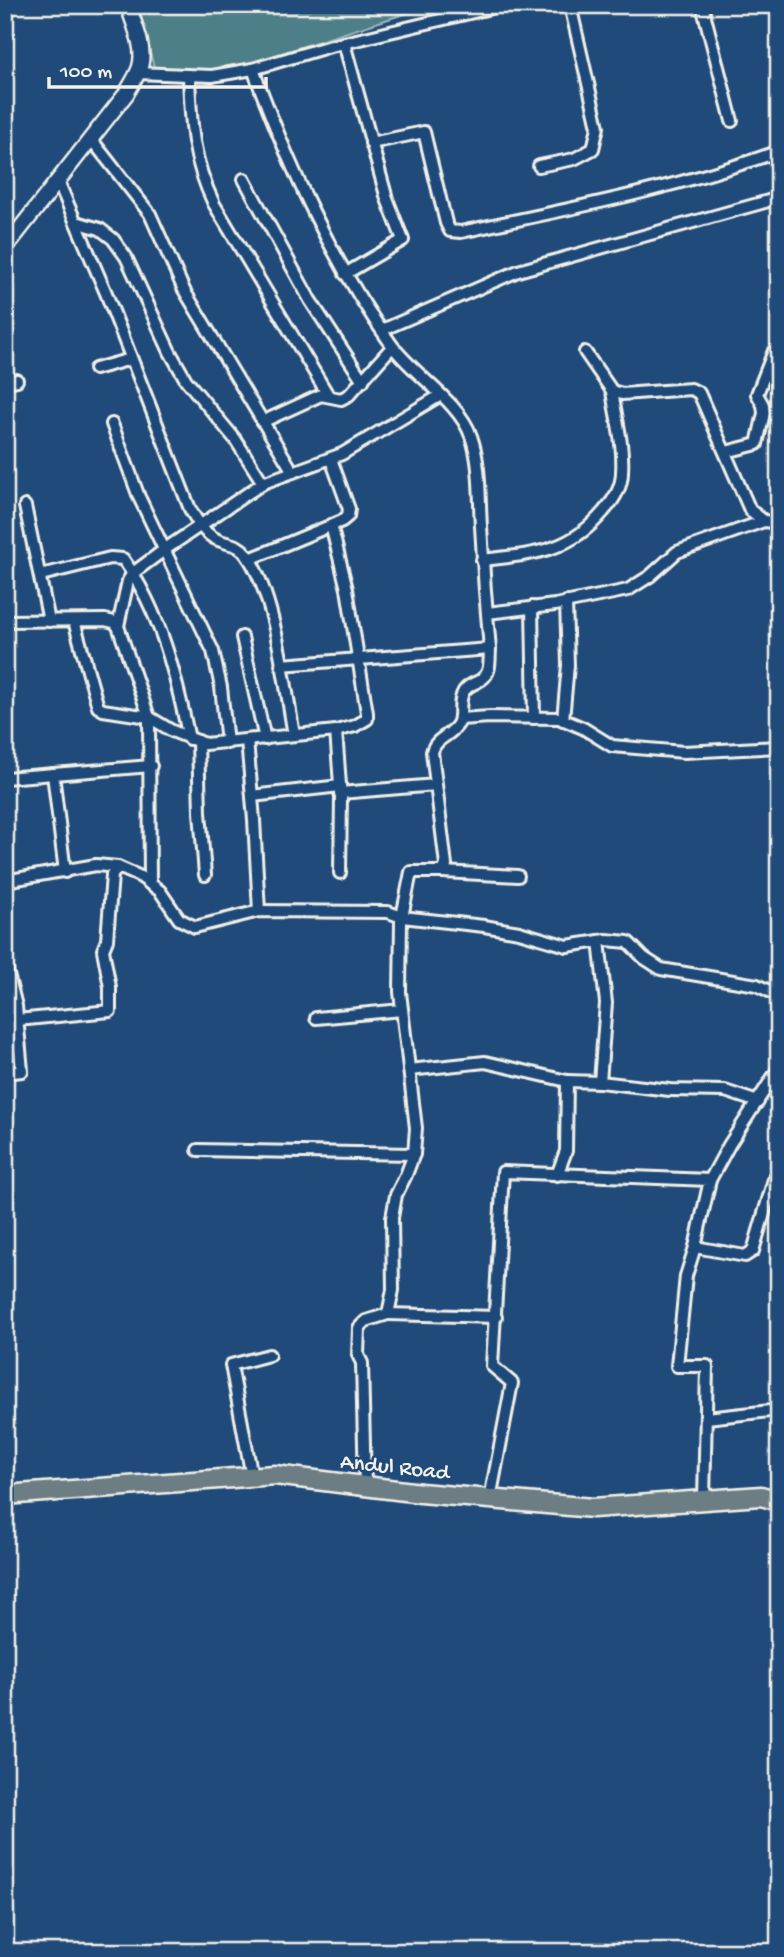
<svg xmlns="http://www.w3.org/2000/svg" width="784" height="1957" viewBox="0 0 784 1957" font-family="'Gochi Hand',sans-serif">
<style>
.green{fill:#4e7f89;stroke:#a1b8b8;stroke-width:2}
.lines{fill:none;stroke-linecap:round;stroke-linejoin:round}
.minor-casing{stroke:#f4f1e8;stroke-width:16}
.tertiary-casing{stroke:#f4f1e8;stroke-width:19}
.primary-casing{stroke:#f4f1e8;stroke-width:23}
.minor{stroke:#1f4a7a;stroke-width:10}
.tertiary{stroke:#1f4a7a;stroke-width:14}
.primary{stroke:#6c7e84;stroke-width:18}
.labels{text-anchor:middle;stroke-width:5;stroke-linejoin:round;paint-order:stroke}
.street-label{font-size:23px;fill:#f4f1e8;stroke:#1f4a7a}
</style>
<rect width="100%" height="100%" fill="#1f4a7a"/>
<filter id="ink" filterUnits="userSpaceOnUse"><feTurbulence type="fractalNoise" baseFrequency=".0143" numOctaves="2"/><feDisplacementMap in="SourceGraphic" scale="14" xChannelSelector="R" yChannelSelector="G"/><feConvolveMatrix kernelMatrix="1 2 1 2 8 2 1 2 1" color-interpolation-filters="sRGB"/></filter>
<g filter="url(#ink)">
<polygon class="green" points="138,5 441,5 401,15 229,70 155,72"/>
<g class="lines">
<defs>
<g id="minor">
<polyline points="702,5 732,121"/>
<polyline points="344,43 387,199 403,240 345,274"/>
<path d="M253 69C289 166 331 260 391 344 412 374 459 401 471 436 481 464 479 498 481 526 483 567 486 608 490 649 489 663 492 675 477 682 472 684 467 687 464 691 457 702 463 714 458 724 451 736 435 738 432 752L446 865 443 872H411L401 922 400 992 416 1128 414 1154 406 1175 396 1195 392 1218 393 1290 388 1314 366 1321 359 1328 358 1355 362 1363 365 1486"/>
<polyline points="137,73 212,76 253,69 327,47 503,5"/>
<path d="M189 76C191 126 192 158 214 204L328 395"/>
<polyline points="91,139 150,214 184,290 293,472"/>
<path d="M371 143 424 132 446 223 450 231 461 232C568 209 676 189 779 151"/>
<polyline points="539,166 574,159 593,149 598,127 570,5"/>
<polyline points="244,179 310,300 363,381"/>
<path d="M58 181 106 293 190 509C197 521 204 534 218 540 229 545 238 543 246 554 275 593 285 685 294 735"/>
<polyline points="76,222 100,229 113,239 126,257 170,352 186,380 235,439 263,483"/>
<polyline points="382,330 518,271 779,198"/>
<polyline points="585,352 612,391 622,394 691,389 699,393 750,510 764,521 779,523"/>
<polyline points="95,369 131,359"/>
<polyline points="5,382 17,380"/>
<polyline points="262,422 321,395 341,399 349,395 392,347"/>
<polyline points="112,424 139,497 213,651 221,687 227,743"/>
<polyline points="726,452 757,444 764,413 763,405 757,394 774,351"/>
<polyline points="25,506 49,621"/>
<polyline points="250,559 342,521 348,516 349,509 331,459"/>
<path d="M482 560C533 554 569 553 604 511 614 500 622 487 622 472 624 445 616 418 612 391"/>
<path d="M41 575 110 558 123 559C161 612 176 676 189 739"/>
<polyline points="532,607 534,718"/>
<polyline points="487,613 555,605 628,590 650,576 677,552 764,521"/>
<polyline points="5,621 105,620 114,622 118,626 149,717 172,731 205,744 336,731 355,726 367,719 367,713 347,589 331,525"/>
<polyline points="74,621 98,707 103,710 149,717 150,884"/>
<polyline points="118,626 128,581 133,573 164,550 263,483 342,454 441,395"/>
<polyline points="242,637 265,739"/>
<polyline points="281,665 490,649"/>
<polyline points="460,719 490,717 559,718 583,728 612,746 684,752 779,747"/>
<polyline points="563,720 568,665 566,602"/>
<polyline points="336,731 341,798 340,873"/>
<polyline points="247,740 254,820 259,911"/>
<polyline points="198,741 200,812 205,875"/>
<polyline points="53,774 65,872"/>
<polyline points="5,778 151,766"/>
<polyline points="340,793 436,785"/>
<polyline points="252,796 340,786"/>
<polyline points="443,872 518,876"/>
<polyline points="5,881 96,865 118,867 141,877 160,891 179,919 195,927 259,911 388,912 402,917 484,926 519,932 567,946 606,940 628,942 644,958 661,969 757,985 779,996"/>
<polyline points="599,941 606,1003 600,1082 670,1090 725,1091 758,1102"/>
<polyline points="5,963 16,1006 22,1071 5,1073"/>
<polyline points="316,1018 402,1010"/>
<polyline points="17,1020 110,1011 110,987 103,950 107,940 112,875 118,867"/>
<polyline points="409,1070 485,1062 567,1081"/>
<polyline points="198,1150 414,1154"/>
<polyline points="557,1175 566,1151 567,1081 600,1082"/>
<polyline points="710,1180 729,1145 779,1068"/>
<polyline points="695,1247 745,1256 753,1251 779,1162"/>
<polyline points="388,1314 496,1317"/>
<polyline points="707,1418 779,1410"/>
<polyline points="252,1477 231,1365 269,1355"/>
<polyline points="490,1499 512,1383 492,1366 503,1172 710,1180 695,1247 686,1276 677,1366 707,1366 704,1500"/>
</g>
<path id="tertiary" d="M5 248 126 94C131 84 140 73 141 62 144 44 133 22 128 5"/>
<polyline id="primary" points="5,1495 275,1475 421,1493 593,1508 761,1496 779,1501"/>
</defs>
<use href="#minor" class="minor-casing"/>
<use href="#tertiary" class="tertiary-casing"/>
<use href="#primary" class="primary-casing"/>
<use href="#minor" class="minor"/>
<use href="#tertiary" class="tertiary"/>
<use href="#primary" class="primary"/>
</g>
</g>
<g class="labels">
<g class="street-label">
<text transform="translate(395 1465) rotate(6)" y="8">Andul Road</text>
</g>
</g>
<rect width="784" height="1957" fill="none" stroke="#1f4a7a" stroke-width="28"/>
<rect x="14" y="14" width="756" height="1929" fill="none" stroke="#f4f1e8" stroke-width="2.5" filter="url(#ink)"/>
<path d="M49 77v10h217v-10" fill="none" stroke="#f4f1e8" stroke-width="3.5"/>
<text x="60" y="77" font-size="21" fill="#f4f1e8" stroke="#1f4a7a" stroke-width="5" paint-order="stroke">100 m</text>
</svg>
